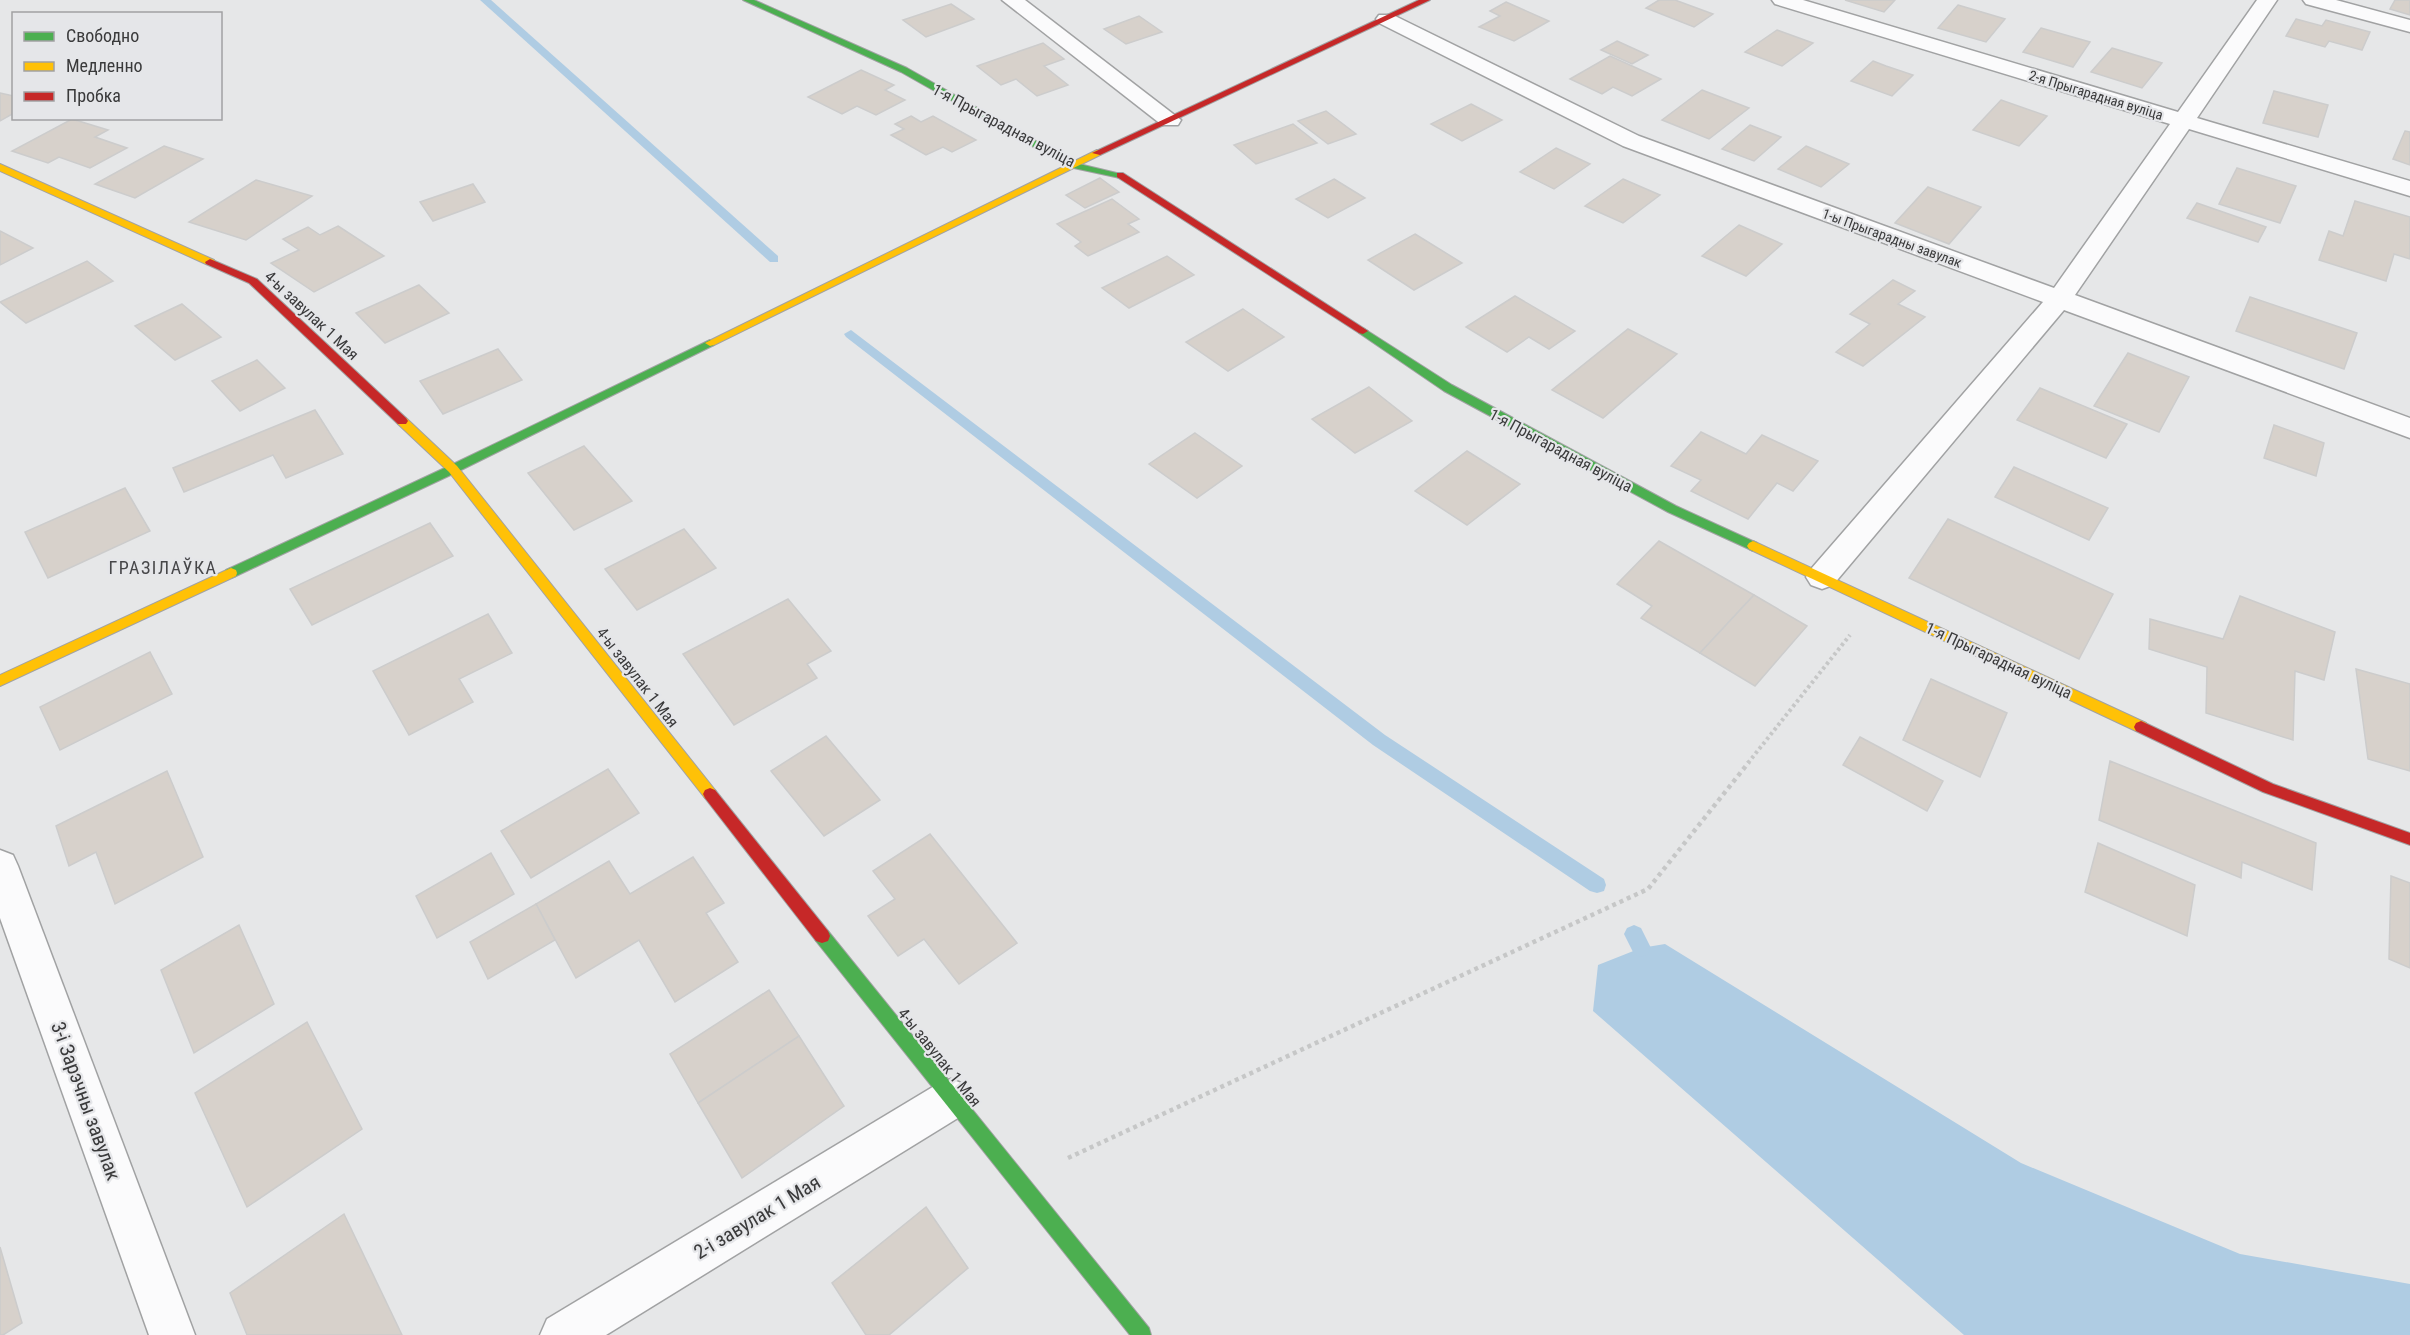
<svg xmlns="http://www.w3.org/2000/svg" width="2410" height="1335" viewBox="0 0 2410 1335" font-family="'Roboto Condensed',sans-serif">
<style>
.water{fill:#afcce3}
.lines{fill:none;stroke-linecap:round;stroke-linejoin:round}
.stream{fill:#afcce3;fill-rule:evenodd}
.building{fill:#d7d1cb;stroke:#ccc;stroke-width:1.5}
.street-casing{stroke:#a1a2a3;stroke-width:3}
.fast-casing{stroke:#a1a2a3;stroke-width:2}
.slow-casing{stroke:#a1a2a3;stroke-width:2}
.jam-casing{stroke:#a1a2a3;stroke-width:2}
.path-far1{stroke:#c6c7c7;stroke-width:4;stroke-dasharray:3 3;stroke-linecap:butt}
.path{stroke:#c6c7c7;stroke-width:4.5;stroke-dasharray:4 4;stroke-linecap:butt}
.street{fill:#fbfbfc;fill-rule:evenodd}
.fast{fill:#4caf50;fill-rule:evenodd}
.slow{fill:#ffc107;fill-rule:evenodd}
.jam{fill:#c62828;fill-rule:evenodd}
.labels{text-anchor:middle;stroke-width:4.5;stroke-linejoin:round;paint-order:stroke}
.far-street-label{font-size:14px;fill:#3a3a3b;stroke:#e5e6e9}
.street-label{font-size:16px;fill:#3a3a3b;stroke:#e5e6e9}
.neighbourhood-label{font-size:18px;letter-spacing:1.5px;fill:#474749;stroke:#e5e6e9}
.near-street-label{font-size:20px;fill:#3a3a3b;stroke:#e5e6e9}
</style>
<rect width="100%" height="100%" fill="#e6e7e8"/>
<polygon class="water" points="1665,944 2021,1163 2240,1254 2410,1284 2410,1335 1964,1335 1593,1011 1598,965 1641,948"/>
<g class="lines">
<g class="stream">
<polygon points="480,0 491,0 778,256 778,262 770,262"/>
<polygon points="851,330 1385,735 1604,879 1606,885 1604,891 1597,893 1590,891 1373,745 846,337 844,334"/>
<polygon points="1634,925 1641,928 1651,948 1648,954 1641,957 1634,954 1624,934 1627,928"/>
</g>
</g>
<g class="building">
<polygon points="1659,0 1675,0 1713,14 1694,27 1646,8"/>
<polygon points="1845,0 1895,0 1884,12"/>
<polygon points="2395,0 2410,0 2410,15 2390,9"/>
<polygon points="1506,2 1549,21 1514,41 1479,27 1500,16 1490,11"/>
<polygon points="951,4 974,19 926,37 903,20"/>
<polygon points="1958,5 2005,19 1986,42 1938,28"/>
<polygon points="1139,16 1162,32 1126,44 1104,29"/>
<polygon points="2296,19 2322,26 2326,20 2370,32 2362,50 2329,41 2325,47 2286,36"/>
<polygon points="2041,28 2090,42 2073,67 2023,52"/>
<polygon points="1777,30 1813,43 1782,66 1745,52"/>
<polygon points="1617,41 1648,55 1632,64 1601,50"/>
<polygon points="1043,43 1064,59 1044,66 1068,85 1037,96 1016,79 1001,85 977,66"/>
<polygon points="2112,48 2162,63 2142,88 2091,72"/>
<polygon points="1610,56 1661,79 1632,96 1613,87 1602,94 1570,79"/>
<polygon points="1873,61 1886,66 1913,75 1892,96 1851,81"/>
<polygon points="861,70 894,85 885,90 905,100 876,115 857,106 842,114 808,97"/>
<polygon points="1702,90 1749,108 1709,139 1662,120"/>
<polygon points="2274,91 2328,105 2318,137 2263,123"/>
<polygon points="0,93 14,96 14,113 0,121"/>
<polygon points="2001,100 2047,116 2019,146 1973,130"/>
<polygon points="1471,104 1502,120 1462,141 1431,124"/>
<polygon points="1326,111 1356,134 1328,144 1298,121"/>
<polygon points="911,116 921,122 933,116 976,140 952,152 943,147 926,155 891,135 904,129 895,124"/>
<polygon points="72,119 108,130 95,137 127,148 90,168 59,157 48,163 12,151"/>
<polygon points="1293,124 1317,143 1256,164 1234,145"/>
<polygon points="1750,125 1781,137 1754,161 1722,149"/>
<polygon points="2405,131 2410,132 2410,165 2393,159"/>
<polygon points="164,146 203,159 135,198 95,184"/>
<polygon points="1806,146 1849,164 1821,187 1778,169"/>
<polygon points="1556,148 1590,164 1554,189 1520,172"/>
<polygon points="2237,168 2296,186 2280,223 2219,204"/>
<polygon points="1100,178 1119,192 1085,208 1066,195"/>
<polygon points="1334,179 1365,198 1328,218 1296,199"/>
<polygon points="1623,179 1660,195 1623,223 1585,206"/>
<polygon points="256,180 312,196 246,240 189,222"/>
<polygon points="473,184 485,202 433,221 420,202"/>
<polygon points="1928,187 1981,207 1949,244 1895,223"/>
<polygon points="1112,199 1139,219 1128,224 1139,232 1088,256 1075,246 1081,242 1057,224"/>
<polygon points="2355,201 2410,217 2410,259 2394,254 2386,281 2319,260 2329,231 2343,236"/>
<polygon points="2197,203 2266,227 2258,242 2187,218"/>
<polygon points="1739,225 1782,244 1746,276 1702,256"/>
<polygon points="338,226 384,256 314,292 271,263 299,250 283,239 308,227 320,235"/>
<polygon points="0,231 33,248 0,265"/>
<polygon points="1415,234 1462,263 1414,290 1368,260"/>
<polygon points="1167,256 1194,275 1129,308 1102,288"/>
<polygon points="87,261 113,281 26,323 0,302"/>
<polygon points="1893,280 1915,291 1898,304 1925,317 1863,366 1836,352 1870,324 1850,314"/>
<polygon points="419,285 449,313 385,343 356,313"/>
<polygon points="1515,296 1575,331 1549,349 1529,337 1507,352 1466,327"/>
<polygon points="2250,297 2357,333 2344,369 2236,331"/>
<polygon points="182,304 221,337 175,360 135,326"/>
<polygon points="1243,309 1284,337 1228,371 1186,342"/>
<polygon points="1628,329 1677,354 1603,418 1552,390"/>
<polygon points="498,349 522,380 443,414 420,381"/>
<polygon points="2128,353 2189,377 2159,432 2094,406"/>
<polygon points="257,360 285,388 240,411 212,381"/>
<polygon points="1369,387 1412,421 1355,453 1312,419"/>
<polygon points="2040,388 2127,424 2106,458 2017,420"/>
<polygon points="315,410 343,454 286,478 273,455 184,492 173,468"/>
<polygon points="2274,425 2324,443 2316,476 2264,458"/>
<polygon points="1701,432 1746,454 1762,435 1818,461 1793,491 1777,483 1748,519 1691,491 1701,480 1671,466"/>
<polygon points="1195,433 1242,466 1197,498 1149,464"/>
<polygon points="584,446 632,501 574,530 528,473"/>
<polygon points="1467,451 1520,484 1467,525 1415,491"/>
<polygon points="2014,467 2108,508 2089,540 1995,497"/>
<polygon points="125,488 150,531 48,578 25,532"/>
<polygon points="1948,519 2113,594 2079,659 1909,578"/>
<polygon points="430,523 453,556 312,625 290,589"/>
<polygon points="684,529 716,568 637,610 605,569"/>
<polygon points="1659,541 1754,595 1700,653 1641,618 1652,606 1617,584"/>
<polygon points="1754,595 1807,626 1755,686 1700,653"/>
<polygon points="2240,596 2335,632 2324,680 2295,671 2293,740 2206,713 2207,667 2149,649 2150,619 2223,639"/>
<polygon points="788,599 831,651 807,664 817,678 734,725 683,654"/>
<polygon points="488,614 512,653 459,679 473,702 409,735 373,671"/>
<polygon points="150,652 172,694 60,750 40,707"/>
<polygon points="2356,669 2410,684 2410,771 2368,759"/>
<polygon points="1931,679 2007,713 1980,777 1903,740"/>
<polygon points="826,736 880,800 824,836 771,771"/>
<polygon points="1860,737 1943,781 1927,811 1843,765"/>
<polygon points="2110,761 2316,843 2312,890 2242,862 2241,878 2099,820"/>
<polygon points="608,769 639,813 531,878 501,831"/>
<polygon points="167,771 203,857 115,904 96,852 69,866 56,826"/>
<polygon points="930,834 1017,943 959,984 924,939 898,956 868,916 895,899 873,871"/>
<polygon points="2098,843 2195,885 2187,936 2085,892"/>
<polygon points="491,853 514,894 437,938 416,896"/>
<polygon points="693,857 724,903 706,913 738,962 675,1002 639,940 576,978 536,904 609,861 630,894"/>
<polygon points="2391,876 2410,883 2410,968 2389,959"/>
<polygon points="536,904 555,940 488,979 470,942"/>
<polygon points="239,925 274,1004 194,1053 161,970"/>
<polygon points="769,990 799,1036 698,1103 670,1054"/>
<polygon points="307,1022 362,1129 247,1207 195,1093"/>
<polygon points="799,1036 844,1106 742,1178 698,1103"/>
<polygon points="926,1207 968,1268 889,1335 866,1335 832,1283"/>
<polygon points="344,1214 402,1335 247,1335 230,1293"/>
<polygon points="0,1247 22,1323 3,1335 0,1335"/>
</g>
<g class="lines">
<defs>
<g id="street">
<polygon points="1002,0 1025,0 1181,120 1178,125 1162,125"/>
<polygon points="1772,0 1803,0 2178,112 2257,0 2277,0 2197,118 2410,181 2410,196 2189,129 2075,295 2410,418 2410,438 2064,310 1833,585 1822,589 1811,585 1806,577 1811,569 2043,302 1623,146 1379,23 1376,19 1379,15 1393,15 1639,136 2054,288 2170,124 1775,4"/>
<polygon points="2303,0 2336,0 2410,20 2410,32 2306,4"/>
<polygon points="0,850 13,855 18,866 195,1335 149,1335 0,918"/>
<polygon points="951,1079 966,1085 972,1099 966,1113 606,1335 540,1335 547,1319 936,1085"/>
</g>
<g id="fast">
<polygon points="743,0 754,0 907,68 1075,163 1125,175 1120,178 1069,167 901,72"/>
<polygon points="1363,328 1452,385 1676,506 1757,543 1759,546 1753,551 1749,549 1668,512 1444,391 1359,333 1358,331"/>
<polygon points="710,340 715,343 714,345 457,472 236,576 231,578 225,573 226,570 449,466"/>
<polygon points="822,929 828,931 1149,1328 1151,1335 1130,1335 816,941 814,936 816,931"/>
</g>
<g id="slow">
<polygon points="1097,150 1102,153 1100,155 714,345 710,346 705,343"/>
<polygon points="0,164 214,260 215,262 214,264 206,264 0,171"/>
<polygon points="402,417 406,418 457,466 715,790 717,794 715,798 710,800 705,798 449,472 398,424 396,421"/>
<polygon points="1753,541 2146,723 2148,727 2146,731 2136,731 1749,549 1747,546 1749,543"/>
<polygon points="231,568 236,570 237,573 236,576 0,686 0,675"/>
</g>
<g id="jam">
<polygon points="1419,0 1430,0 1100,155 1092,153"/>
<polygon points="1117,173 1123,173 1368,331 1363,334 1359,333 1117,177"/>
<polygon points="210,259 257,279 406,418 408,421 406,424 398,424 249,283 206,264 205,262"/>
<polygon points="2141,721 2273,784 2410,833 2410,845 2263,792 2136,731 2134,727 2136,723"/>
<polygon points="710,788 715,790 828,931 830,936 828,941 822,943 816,941 705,798 703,794 705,790"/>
</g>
</defs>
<use href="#street" class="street-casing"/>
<use href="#fast" class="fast-casing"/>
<use href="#slow" class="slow-casing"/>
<use href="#jam" class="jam-casing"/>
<polyline class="path-far1" points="1748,763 1850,635"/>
<polyline class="path" points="1068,1158 1648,889 1749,762"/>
<use href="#street" class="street"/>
<use href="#fast" class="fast"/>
<use href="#slow" class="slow"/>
<use href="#jam" class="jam"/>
</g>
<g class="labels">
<g class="far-street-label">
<text transform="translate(2096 95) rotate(17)" y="5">2-я Прыгарадная вуліца</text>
<text transform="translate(1892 238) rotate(20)" y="5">1-ы Прыгарадны завулак</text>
</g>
<g class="street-label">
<text transform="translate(1004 125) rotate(28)" y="6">1-я Прыгарадная вуліца</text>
<text transform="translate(312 315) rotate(43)" y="6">4-ы завулак 1 Мая</text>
<text transform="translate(1561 450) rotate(28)" y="6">1-я Прыгарадная вуліца</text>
<text transform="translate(1999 660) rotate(25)" y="6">1-я Прыгарадная вуліца</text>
<text transform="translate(638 677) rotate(52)" y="6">4-ы завулак 1 Мая</text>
<text transform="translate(940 1057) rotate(51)" y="6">4-ы завулак 1 Мая</text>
</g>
<g class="neighbourhood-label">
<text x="163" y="574">ГРАЗІЛАЎКА</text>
</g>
<g class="near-street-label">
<text transform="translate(86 1101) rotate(70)" y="7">3-і Зарэчны завулак</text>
<text transform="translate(757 1217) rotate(-31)" y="7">2-і завулак 1 Мая</text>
</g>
</g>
<rect x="12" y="12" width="210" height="108" fill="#e5e6e9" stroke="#a1a1a3" stroke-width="1.5"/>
<rect x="24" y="32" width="30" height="9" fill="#4caf50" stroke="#a1a1a3" stroke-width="1.5"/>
<text x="66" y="42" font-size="18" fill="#3a3a3b">Свободно</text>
<rect x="24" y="62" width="30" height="9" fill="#ffc107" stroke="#a1a1a3" stroke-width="1.5"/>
<text x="66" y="72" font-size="18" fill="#3a3a3b">Медленно</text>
<rect x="24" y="92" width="30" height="9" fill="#c62828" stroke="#a1a1a3" stroke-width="1.5"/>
<text x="66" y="102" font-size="18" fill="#3a3a3b">Пробка</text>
</svg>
